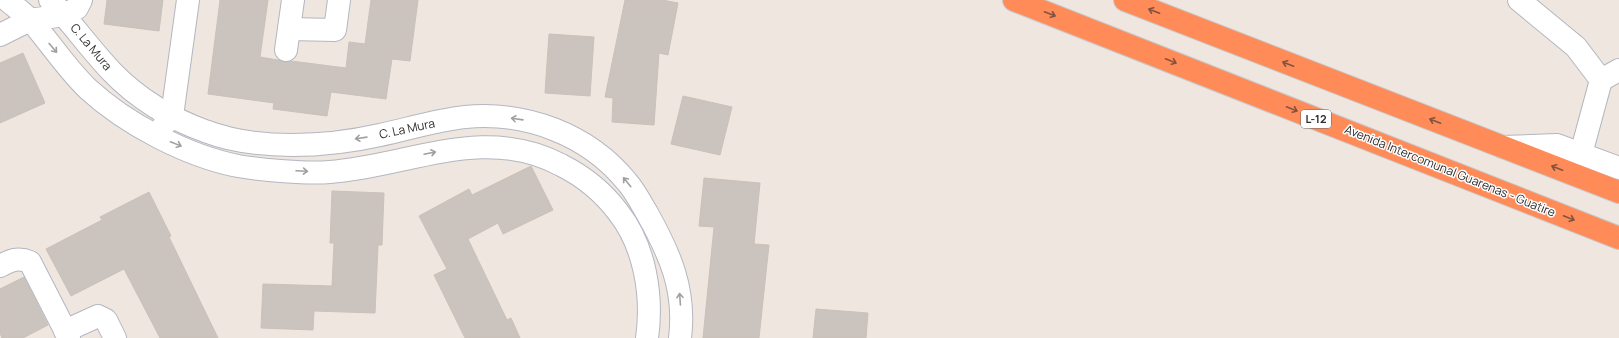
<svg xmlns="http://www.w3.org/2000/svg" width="1619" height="338" viewBox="0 0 1619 338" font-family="Manrope,sans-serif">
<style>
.building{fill:#cac3be;stroke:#cac1b8}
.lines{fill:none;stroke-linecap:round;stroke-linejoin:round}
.minor-casing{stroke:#b3b7c1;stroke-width:24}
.highway-casing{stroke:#c8c8c8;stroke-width:24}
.minor{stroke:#fff;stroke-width:22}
.highway{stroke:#ff8b59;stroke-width:22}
.oneway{stroke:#81533f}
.oneway2{stroke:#a0a0a0}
.labels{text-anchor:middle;stroke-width:3;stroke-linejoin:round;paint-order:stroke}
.shield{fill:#fff;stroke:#6c6c6c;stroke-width:1}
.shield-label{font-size:11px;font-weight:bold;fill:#2d2d2d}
.street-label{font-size:12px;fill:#2d2d2d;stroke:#fff}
</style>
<rect width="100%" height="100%" fill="#efe6df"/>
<g class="building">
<polygon points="107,0 163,0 159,31 104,24"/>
<polygon points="220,0 268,0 260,57 278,60 285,62 291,61 346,68 349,42 365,44 371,0 418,0 410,61 392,59 386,99 331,92 327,116 273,109 274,103 208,94"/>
<polygon points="625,0 662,0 678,3 668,55 659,53 654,125 612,122 613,98 605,97"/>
<polygon points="549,34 594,37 590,96 545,93"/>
<polygon points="23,53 45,103 0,123 0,63"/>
<polygon points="683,96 732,107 720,155 671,144"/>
<polygon points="531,166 553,210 503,234 498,223 468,239 507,320 511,318 520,338 465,338 434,275 447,269 419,216 469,189 472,195"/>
<polygon points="704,178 760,183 754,244 769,245 759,338 703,338 714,227 699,226"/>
<polygon points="332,191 384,193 382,245 378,245 375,313 314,311 313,330 261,328 263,284 332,286 334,243 330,243"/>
<polygon points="149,192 171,236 169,237 218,338 160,338 124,269 71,296 46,249 102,220 100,217"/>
<polygon points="24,277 48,325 23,338 2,338 0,333 0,289"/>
<polygon points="816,309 868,313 866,338 813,338"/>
</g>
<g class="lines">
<defs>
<g id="minor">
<path d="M7 0C15 7 25 14 32 22 51 44 67 69 88 89 126 124 187 156 238 166 262 170 306 174 330 172 409 166 484 124 561 165 583 176 603 192 618 212 645 246 653 296 647 338"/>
<path d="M50 0C72 23 90 49 112 72 137 98 171 119 205 131 257 151 327 147 380 135 408 129 437 120 465 117 525 111 588 134 627 182 635 191 641 203 647 213 670 254 686 290 680 338"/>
<polyline points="1519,0 1576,47 1601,80 1581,154"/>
<polyline points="289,29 335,30 339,0"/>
<polyline points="0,35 30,20 64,15 77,8 81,0"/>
<polyline points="286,50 293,0"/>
<polyline points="1601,80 1619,70"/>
<polyline points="163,126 172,116 188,0"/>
<polyline points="1503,147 1557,145 1619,168"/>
<path d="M0 266C11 260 18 257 30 262L69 338"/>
<polyline points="65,331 98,316 106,320 115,338"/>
</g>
<g id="highway">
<polyline points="1014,0 1619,238"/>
<polyline points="1125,0 1619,192"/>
</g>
</defs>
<use href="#minor" class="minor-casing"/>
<use href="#highway" class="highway-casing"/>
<use href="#minor" class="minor"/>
<use href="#highway" class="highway"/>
</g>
<defs><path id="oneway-shaft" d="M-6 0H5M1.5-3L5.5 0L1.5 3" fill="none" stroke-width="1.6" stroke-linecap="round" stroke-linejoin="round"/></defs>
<g class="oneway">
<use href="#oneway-shaft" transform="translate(1154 11) rotate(-159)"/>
<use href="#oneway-shaft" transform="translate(1050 14) rotate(21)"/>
<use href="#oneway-shaft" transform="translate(1171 61) rotate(22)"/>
<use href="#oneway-shaft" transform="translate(1288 64) rotate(-159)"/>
<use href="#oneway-shaft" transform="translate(1292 109) rotate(22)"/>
<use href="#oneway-shaft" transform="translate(1435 121) rotate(-159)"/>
<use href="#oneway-shaft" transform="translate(1557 168) rotate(-159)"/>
<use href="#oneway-shaft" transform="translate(1569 218) rotate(22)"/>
</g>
<g class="oneway2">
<use href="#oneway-shaft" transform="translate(53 48) rotate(50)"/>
<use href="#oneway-shaft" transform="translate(517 119) rotate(-172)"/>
<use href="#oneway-shaft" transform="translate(361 138) rotate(172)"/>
<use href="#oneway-shaft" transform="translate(176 144) rotate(22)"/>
<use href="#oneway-shaft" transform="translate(430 153) rotate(-12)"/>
<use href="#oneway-shaft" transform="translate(302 171) rotate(3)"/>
<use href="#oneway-shaft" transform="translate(627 182) rotate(-129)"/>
<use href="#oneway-shaft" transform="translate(680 299) rotate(-94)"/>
</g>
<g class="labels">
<rect class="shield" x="1301" y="110" width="30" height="18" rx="3"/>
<g class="shield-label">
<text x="1316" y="123">L-12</text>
</g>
<g class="street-label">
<text transform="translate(91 47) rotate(50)" y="4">C. La Mura</text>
<text transform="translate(407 129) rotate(-12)" y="4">C. La Mura</text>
<text transform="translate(1450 171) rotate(22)" y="4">Avenida Intercomunal Guarenas - Guatire</text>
</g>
</g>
</svg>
